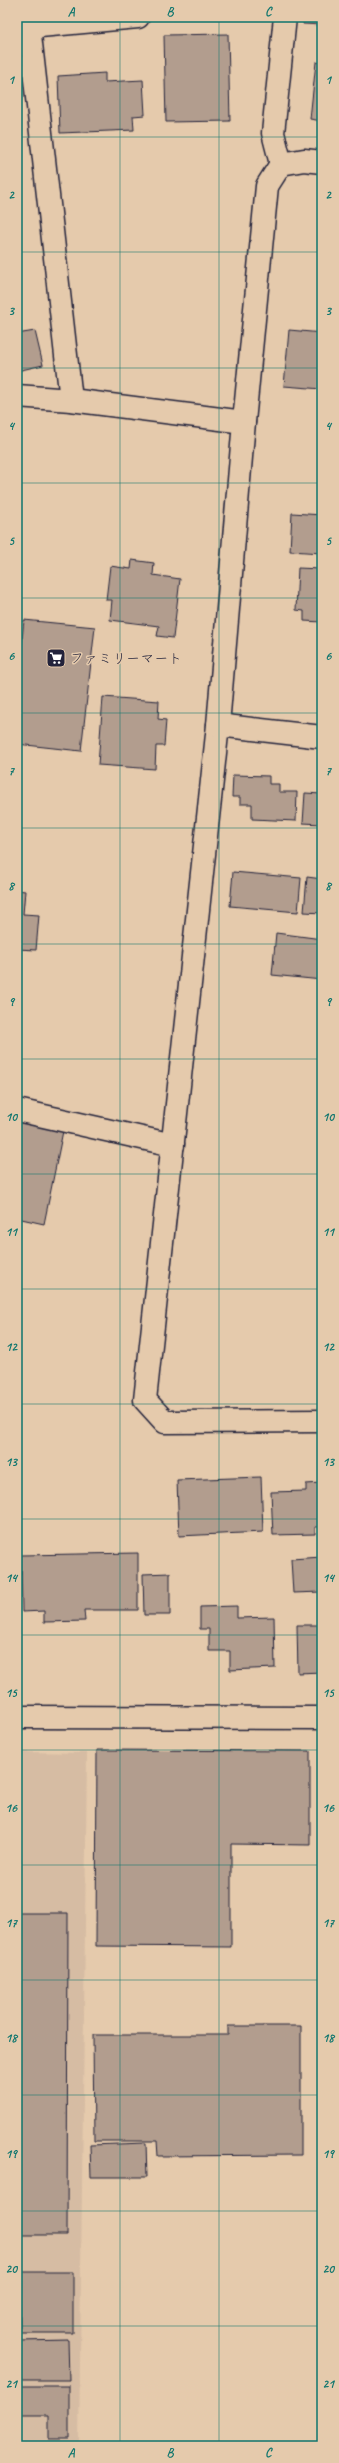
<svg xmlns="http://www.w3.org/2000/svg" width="339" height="2463" viewBox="0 0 339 2463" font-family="Caveat,'Klee One',sans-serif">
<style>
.built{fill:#d6bca3}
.building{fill:#b29d8e;stroke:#22223b}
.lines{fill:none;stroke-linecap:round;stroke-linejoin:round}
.minor-casing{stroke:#22223b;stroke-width:25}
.minor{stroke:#e5caac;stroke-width:22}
.grid{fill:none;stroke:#0f766e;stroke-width:1;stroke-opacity:0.55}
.labels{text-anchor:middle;stroke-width:3;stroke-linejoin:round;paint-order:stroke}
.poi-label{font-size:14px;fill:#22223b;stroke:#e5caac;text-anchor:start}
.neatline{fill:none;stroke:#0f766e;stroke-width:1.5}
.grid-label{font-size:13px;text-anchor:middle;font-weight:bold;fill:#0f766e}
</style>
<rect width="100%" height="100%" fill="#e5caac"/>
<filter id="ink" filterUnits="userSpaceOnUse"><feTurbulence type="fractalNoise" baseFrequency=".025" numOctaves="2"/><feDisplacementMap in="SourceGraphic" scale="8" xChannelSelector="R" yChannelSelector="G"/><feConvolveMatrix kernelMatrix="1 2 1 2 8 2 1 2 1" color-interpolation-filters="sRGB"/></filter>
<g filter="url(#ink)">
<polygon class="built" points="17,1752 87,1753 79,2446 17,2446"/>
<g class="building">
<polygon points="304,17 322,17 322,25 303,24"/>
<polygon points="228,34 230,121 166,122 164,35"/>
<polygon points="316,62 322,63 322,121 310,119"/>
<polygon points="105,73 105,82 143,80 145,115 133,116 134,130 60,133 58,76"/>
<polygon points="289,330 322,333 322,389 284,386"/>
<polygon points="35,331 43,365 17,371 17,334"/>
<polygon points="292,513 322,515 322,553 290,551"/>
<polygon points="132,560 154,563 153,575 180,579 173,638 157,636 159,626 110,620 112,600 106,600 110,566 131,569"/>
<polygon points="298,568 320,569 320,575 322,575 322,622 304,621 304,611 296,610"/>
<polygon points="24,620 95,627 81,751 17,744 20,716 17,716 17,689"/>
<polygon points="103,697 159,701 158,719 166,720 164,746 156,746 155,769 98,765"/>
<polygon points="233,775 269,776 269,784 279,784 279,792 297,792 296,821 252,819 252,804 240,804 240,797 232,797"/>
<polygon points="305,793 322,794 322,824 303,823"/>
<polygon points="233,872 301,878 298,912 230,906"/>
<polygon points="307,877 322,879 322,913 304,912"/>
<polygon points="17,890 25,891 23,914 39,915 36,950 17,949"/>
<polygon points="276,933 322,939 322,980 272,975"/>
<polygon points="17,1121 63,1131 44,1224 17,1218"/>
<polygon points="261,1477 263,1532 179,1536 177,1480"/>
<polygon points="322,1483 322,1527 315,1527 315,1534 273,1535 271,1492 306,1491 306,1484"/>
<polygon points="138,1553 138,1610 84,1610 85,1621 44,1622 44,1611 22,1612 21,1555"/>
<polygon points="322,1557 322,1592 293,1593 291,1559"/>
<polygon points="170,1573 170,1615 144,1615 143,1574"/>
<polygon points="237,1606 237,1618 274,1617 275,1668 230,1670 230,1651 209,1651 209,1629 200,1629 200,1607"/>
<polygon points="297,1625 322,1625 322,1672 298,1673"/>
<polygon points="97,1750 310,1751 310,1845 231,1844 231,1947 96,1946"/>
<polygon points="17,1913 68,1913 67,2235 17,2235"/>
<polygon points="228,2026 301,2026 301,2155 158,2156 157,2141 94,2141 93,2035 228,2035"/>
<polygon points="146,2143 147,2177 91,2177 90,2145"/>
<polygon points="19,2272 73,2272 73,2333 20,2333"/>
<polygon points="68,2340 69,2380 21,2380 20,2341"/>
<polygon points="17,2386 69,2386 69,2438 49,2438 49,2415 17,2415"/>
</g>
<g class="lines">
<defs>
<g id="minor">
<polyline points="28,17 71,400"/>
<polyline points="29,27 138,17"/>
<polyline points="322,162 304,160 281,164 267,186 244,422 218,725 145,1400 165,1422 322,1421"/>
<polyline points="281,164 273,133 285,17"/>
<polyline points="17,396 71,400 244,422"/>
<polyline points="218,725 322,737"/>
<polyline points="17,1110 173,1145"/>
<polyline points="17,1717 322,1718"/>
</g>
</defs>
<use href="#minor" class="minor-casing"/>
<use href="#minor" class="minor"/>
</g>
</g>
<path class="grid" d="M120 17V2446M219 17V2446M17 137H322M17 252H322M17 368H322M17 483H322M17 598H322M17 713H322M17 828H322M17 944H322M17 1059H322M17 1174H322M17 1289H322M17 1404H322M17 1519H322M17 1635H322M17 1750H322M17 1865H322M17 1980H322M17 2095H322M17 2211H322M17 2326H322"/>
<defs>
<symbol id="supermarket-square" viewBox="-11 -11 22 22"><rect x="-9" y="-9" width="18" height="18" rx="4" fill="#22223b" stroke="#e5caac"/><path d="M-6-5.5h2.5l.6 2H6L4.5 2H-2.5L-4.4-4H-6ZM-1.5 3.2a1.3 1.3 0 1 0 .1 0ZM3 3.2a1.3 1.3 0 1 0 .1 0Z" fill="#fff"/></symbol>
</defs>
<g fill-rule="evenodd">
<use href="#supermarket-square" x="45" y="647" width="22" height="22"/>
</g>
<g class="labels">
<g class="poi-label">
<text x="70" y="663">ファミリーマート</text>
</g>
</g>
<rect width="339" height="2463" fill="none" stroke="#e5caac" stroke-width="44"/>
<rect x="22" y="22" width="295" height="2419" class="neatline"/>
<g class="grid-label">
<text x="71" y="16">A</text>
<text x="170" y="16">B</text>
<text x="268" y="16">C</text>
<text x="11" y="84">1</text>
<text x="328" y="84">1</text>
<text x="11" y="199">2</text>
<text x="328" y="199">2</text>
<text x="11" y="315">3</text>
<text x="328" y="315">3</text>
<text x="11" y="430">4</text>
<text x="328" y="430">4</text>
<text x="11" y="545">5</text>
<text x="328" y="545">5</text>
<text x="11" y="660">6</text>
<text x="328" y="660">6</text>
<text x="11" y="775">7</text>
<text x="328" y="775">7</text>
<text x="11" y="890">8</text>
<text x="328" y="890">8</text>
<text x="11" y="1006">9</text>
<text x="328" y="1006">9</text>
<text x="11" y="1121">10</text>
<text x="328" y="1121">10</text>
<text x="11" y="1236">11</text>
<text x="328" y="1236">11</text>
<text x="11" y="1351">12</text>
<text x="328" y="1351">12</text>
<text x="11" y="1466">13</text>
<text x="328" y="1466">13</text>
<text x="11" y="1582">14</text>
<text x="328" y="1582">14</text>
<text x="11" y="1697">15</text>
<text x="328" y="1697">15</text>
<text x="11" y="1812">16</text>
<text x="328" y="1812">16</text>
<text x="11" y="1927">17</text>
<text x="328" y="1927">17</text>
<text x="11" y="2042">18</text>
<text x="328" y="2042">18</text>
<text x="11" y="2158">19</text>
<text x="328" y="2158">19</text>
<text x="11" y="2273">20</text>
<text x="328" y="2273">20</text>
<text x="11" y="2388">21</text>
<text x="328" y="2388">21</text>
<text x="71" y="2457">A</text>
<text x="170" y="2457">B</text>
<text x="268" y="2457">C</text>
</g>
</svg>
